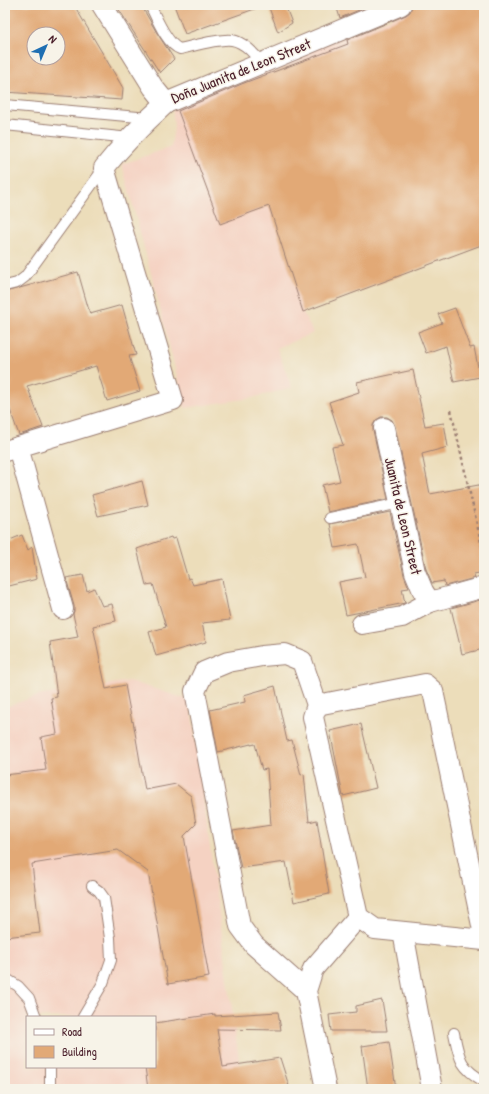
<svg xmlns="http://www.w3.org/2000/svg" width="489" height="1094" viewBox="0 0 489 1094" font-family="'Patrick Hand',sans-serif">
<style>
.built{fill:#f5d2c2;fill-rule:evenodd}
.building{fill:#e2a976;fill-rule:evenodd}
.lines{fill:none;stroke-linecap:round;stroke-linejoin:round}
.service-casing{stroke:#9b7e72;stroke-width:12}
.minor-casing{stroke:#9b7e72;stroke-width:22}
.path{stroke:#9b7e72;stroke-width:2.5;stroke-dasharray:3 3;stroke-linecap:butt}
.service{stroke:#fff;stroke-width:10}
.minor{stroke:#fff;stroke-width:20}
.labels{text-anchor:middle;stroke-width:3;stroke-linejoin:round;paint-order:stroke}
.street-label{font-size:15px;fill:#4a1f2b;stroke:#f7f3e8}
</style>
<rect width="100%" height="100%" fill="#f7f3e8"/>
<filter id="ink" filterUnits="userSpaceOnUse"><feTurbulence type="fractalNoise" baseFrequency=".025" numOctaves="2"/><feDisplacementMap in="SourceGraphic" scale="8" xChannelSelector="R" yChannelSelector="G"/><feConvolveMatrix kernelMatrix="1 2 1 2 8 2 1 2 1" color-interpolation-filters="sRGB"/></filter>
<filter id="wash" filterUnits="userSpaceOnUse"><feTurbulence type="fractalNoise" baseFrequency=".012" numOctaves="4" result="noise"/><feDisplacementMap in="SourceGraphic" scale="16" xChannelSelector="R" yChannelSelector="G"/><feGaussianBlur stdDeviation="0.9" result="paint"/><feColorMatrix in="noise" values="0 0 0 0 0 0 0 0 0 0 0 0 0 0 0 0 0 1.4 0 .05"/><feComposite in="paint" operator="in"/></filter>
<g filter="url(#wash)">
<rect width="100%" height="100%" fill="#ecddba"/>
<g class="built">
<polygon points="423,5 484,5 484,244 303,312 313,333 277,348 292,388 251,398 185,408 153,281 122,164 171,147 174,127 172,105"/>
<path d="M129 681 190 700 243 1089H5V707L37 696ZM27 1017H155V1067H27Z"/>
</g>
<g id="blocks">
<g class="building">
<path d="M5 5H74L123 88 122 100 5 92ZM34 34H58V58H34Z"/>
<polygon points="116,5 141,5 157,33 174,59 160,73"/>
<polygon points="174,5 259,5 260,7 185,34"/>
<polygon points="268,5 285,5 292,23 278,32"/>
<polygon points="336,5 371,5 340,18"/>
<polygon points="412,5 484,5 484,244 303,312 269,206 220,224 178,111 244,83 348,44 347,40 406,15 410,12"/>
<polygon points="78,272 90,314 122,305 136,355 129,356 140,391 107,401 96,366 27,386 43,427 19,435 5,396 5,292"/>
<polygon points="455,308 470,348 474,347 480,377 454,382 446,346 426,353 418,332 442,323 438,314"/>
<polygon points="413,370 425,426 444,423 448,447 422,454 430,494 484,484 484,572 474,574 475,578 445,586 444,581 432,583 426,569 395,426 392,420 387,417 381,417 376,420 373,425 373,430 388,499 328,512 322,485 340,481 332,447 343,445 329,402 359,392 357,382"/>
<polygon points="142,481 148,505 98,516 92,495"/>
<polygon points="390,512 404,575 409,588 402,589 405,603 346,615 339,582 365,577 358,544 335,548 330,524"/>
<polygon points="22,535 28,550 32,547 37,579 5,587 5,542"/>
<polygon points="171,537 172,539 176,538 188,579 190,578 193,585 222,579 230,620 202,623 206,642 156,656 149,632 166,627 153,584 146,585 137,549"/>
<polygon points="83,575 87,591 94,588 102,606 112,604 116,621 93,626 106,689 125,685 132,722 133,721 145,790 176,784 191,796 196,824 184,836 209,977 168,984 148,872 118,850 32,864 40,933 5,937 5,775 46,770 41,737 57,734 51,698 57,697 50,642 78,637 73,614 74,611 74,606 66,578"/>
<polygon points="480,600 484,617 484,649 462,654 451,608"/>
<polygon points="275,686 287,741 292,740 301,775 304,774 309,822 317,820 329,894 294,902 286,862 241,868 233,831 271,825 267,769 262,770 255,744 251,745 251,744 218,752 210,710 245,702 244,695"/>
<polygon points="361,724 376,788 343,796 330,731"/>
<polygon points="382,1000 387,1031 331,1031 329,1015 356,1012 356,1006"/>
<polygon points="278,1012 281,1030 217,1029 223,1067 280,1058 289,1086 269,1089 148,1089 145,1067 155,1067 155,1023 215,1014 215,1016"/>
<polygon points="389,1042 396,1089 368,1089 362,1046"/>
</g>
</g>
</g>
<g filter="url(#ink)">
<use href="#blocks" fill-opacity="0" stroke="#9b7e72" stroke-width="1"/>
<g class="lines">
<defs>
<g id="service">
<path d="M150 5C156 17 167 45 180 49 194 46 219 38 232 40 244 42 255 54 261 63"/>
<polyline points="5,105 149,118"/>
<polyline points="5,125 130,138"/>
<polyline points="5,286 17,283 25,277 104,168"/>
<polyline points="330,518 400,503"/>
<polyline points="5,978 18,986 29,998 36,1017"/>
<polyline points="83,1017 103,983 111,960 110,938 104,898 99,891 92,886"/>
<path d="M454 1033C459 1058 460 1068 484 1081"/>
<polyline points="50,1067 50,1089"/>
</g>
<g id="minor">
<polyline points="102,5 153,87 166,103 401,5"/>
<polyline points="384,428 415,572 423,591 430,602"/>
<polyline points="18,447 63,609"/>
<path d="M5 451 173 400 104 168C123 144 144 123 166 103"/>
<polyline points="362,624 402,617 430,602 484,587"/>
<polyline points="317,705 425,684 433,691 484,935"/>
<polyline points="403,932 432,1089"/>
<polyline points="306,991 254,945 240,926 195,691 204,672 228,662 262,656 285,654 302,661 317,705 313,717 358,917 375,929 484,940"/>
<polyline points="326,1089 306,991 313,969 358,917"/>
</g>
</defs>
<use href="#service" class="service-casing"/>
<use href="#minor" class="minor-casing"/>
<polyline class="path" points="451,410 484,555"/>
<use href="#service" class="service"/>
<use href="#minor" class="minor"/>
</g>
</g>
<g class="labels">
<g class="street-label">
<text transform="translate(241 71) rotate(-22)" y="5">Doña Juanita de Leon Street</text>
<text transform="translate(403 516) rotate(77)" y="5">Juanita de Leon Street</text>
</g>
</g>
<rect width="489" height="1094" fill="none" stroke="#f7f3e8" stroke-width="20"/>
<rect x="26" y="1016" width="130" height="52" fill="#f7f3e8" stroke="#b29e9c"/>
<rect x="34" y="1029" width="20" height="6" fill="#ffffff" stroke="#b29e9c"/>
<text x="62" y="1036" font-size="12" fill="#4a1f2b">Road</text>
<rect x="34" y="1046" width="20" height="12" fill="#e2a976" stroke="#b29e9c"/>
<text x="62" y="1056" font-size="12" fill="#4a1f2b">Building</text>
<g transform="translate(46 46) rotate(44)"><circle r="19" fill="#f7f3e8" stroke="#b29e9c"/>
<path d="M0-3L7 15L0 10L-7 15Z" fill="#1f6fb2"/>
<text y="-6" font-size="11" font-weight="bold" text-anchor="middle" fill="#4a1f2b">N</text>
</g>
</svg>
